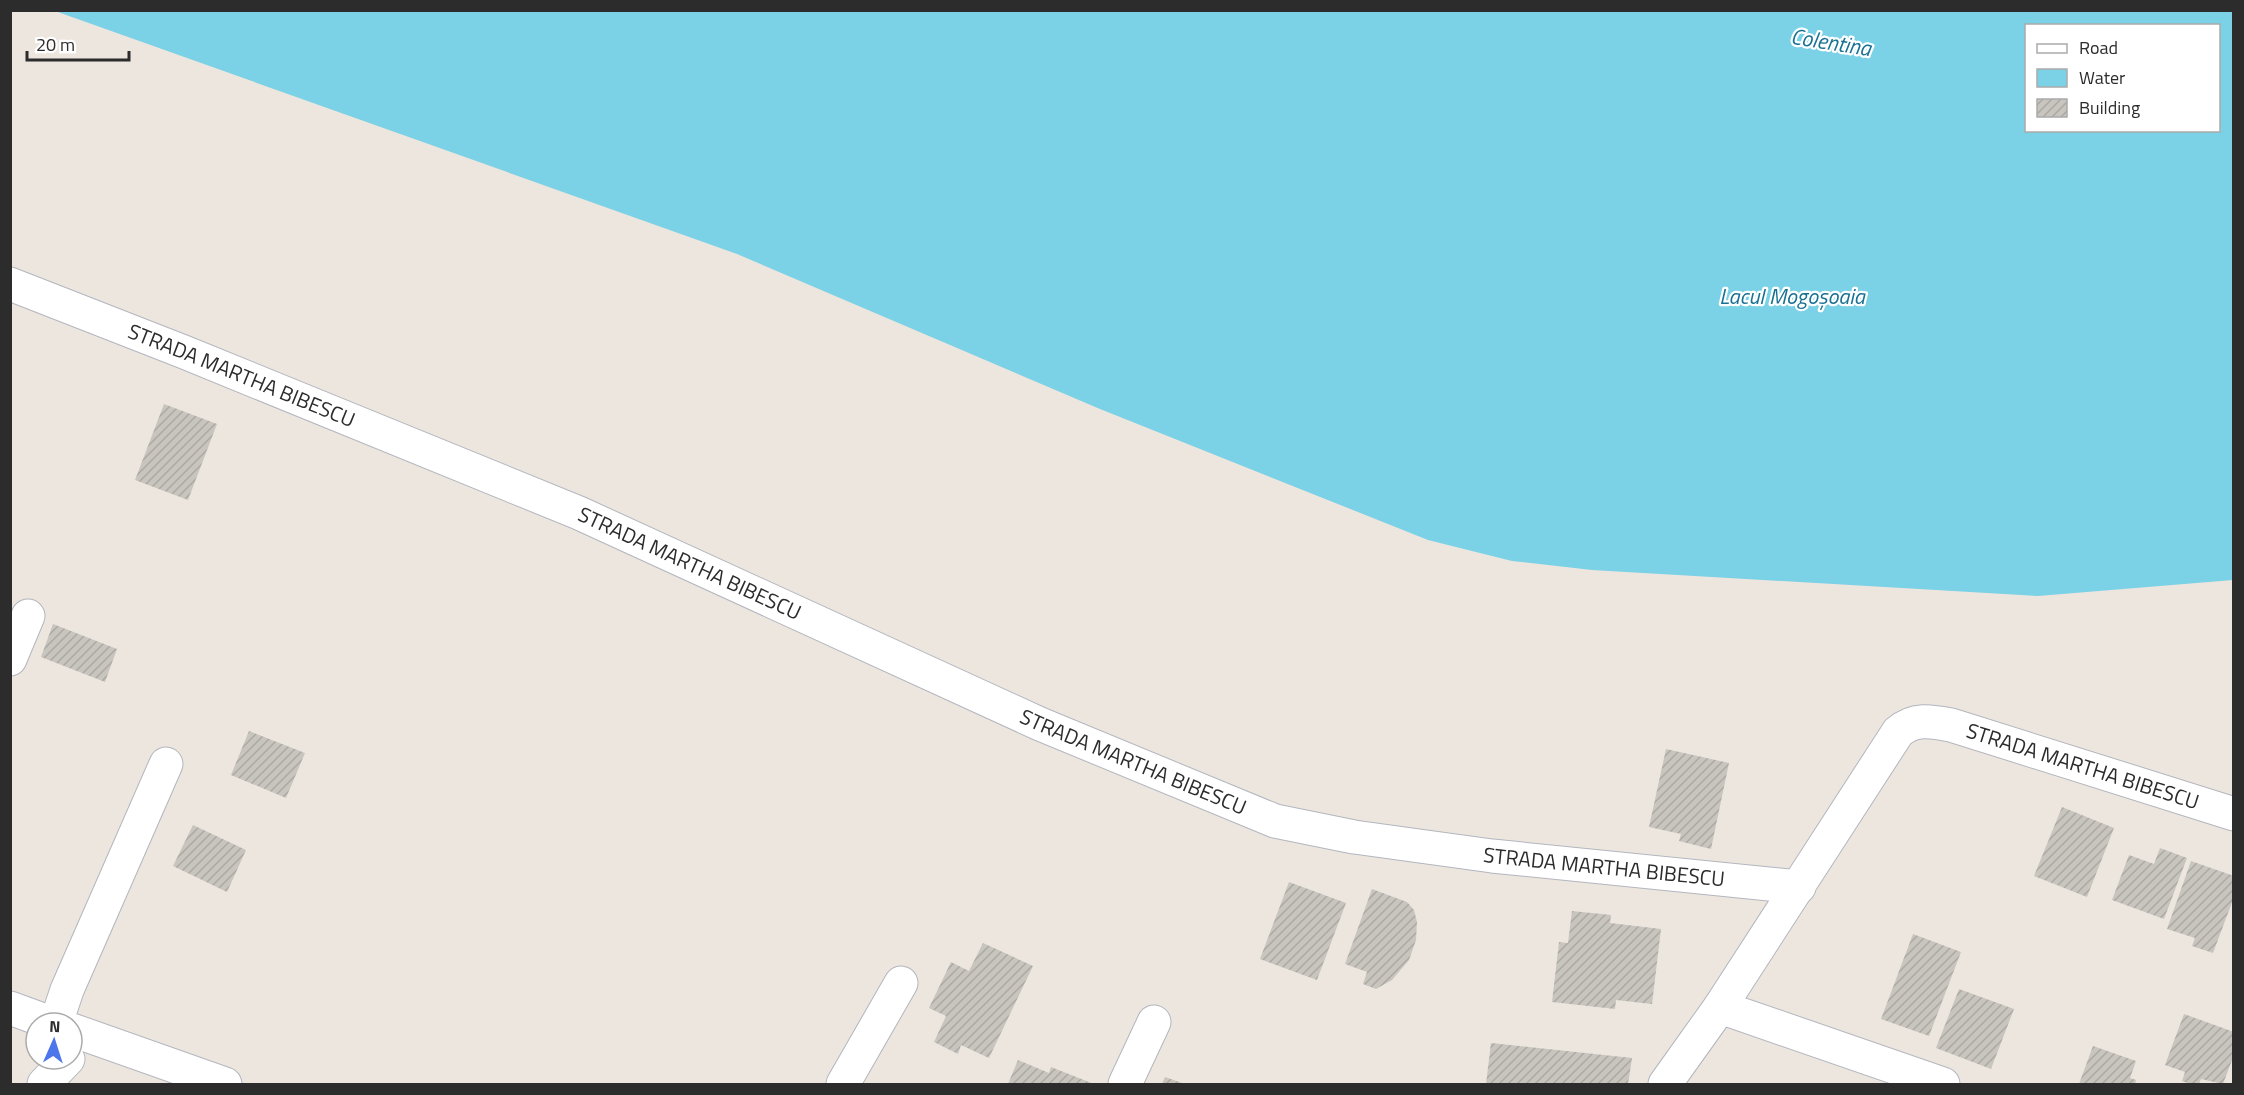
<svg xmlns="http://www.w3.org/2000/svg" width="2244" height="1095" viewBox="0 0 2244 1095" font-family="'Titillium Web',sans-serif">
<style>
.water{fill:#7bd1e5;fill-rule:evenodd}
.building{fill:url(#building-hatch)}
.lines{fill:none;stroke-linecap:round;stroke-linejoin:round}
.minor-casing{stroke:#b3b6be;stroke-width:35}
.minor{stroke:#fff;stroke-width:33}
.labels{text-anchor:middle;stroke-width:4.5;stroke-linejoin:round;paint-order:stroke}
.street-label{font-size:21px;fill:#2c2c2c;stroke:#fff}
.water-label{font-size:22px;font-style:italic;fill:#197193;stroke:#fff}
</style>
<defs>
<pattern id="building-hatch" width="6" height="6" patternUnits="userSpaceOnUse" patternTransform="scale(1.5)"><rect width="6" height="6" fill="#c8c4be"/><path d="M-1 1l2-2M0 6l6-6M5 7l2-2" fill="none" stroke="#aca9a3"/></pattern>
</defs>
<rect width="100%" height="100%" fill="#ece6df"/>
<path class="water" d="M55 11H2233V580L2038 596 1592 570 1512 561 1428 540 1100 409 737 254ZM2026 26H2218V130H2026Z"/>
<g class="building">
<polygon points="164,404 217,424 188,500 135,480"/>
<polygon points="53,624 117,649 105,682 41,657"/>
<polygon points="249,731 305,753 286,798 231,775"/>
<polygon points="1666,749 1729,763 1711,849 1679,841 1681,834 1649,827"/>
<polygon points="2062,807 2114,828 2087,897 2034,876"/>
<polygon points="193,825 246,850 227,892 173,866"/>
<polygon points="2160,848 2187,858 2164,919 2112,900 2129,855 2154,864"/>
<polygon points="2191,861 2234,876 2234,897 2213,953 2192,946 2195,938 2167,929"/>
<polygon points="1289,882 1346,903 1317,980 1260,959"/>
<polygon points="1372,889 1407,902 1414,910 1417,922 1416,940 1409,960 1392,980 1376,989 1363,984 1367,972 1345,964"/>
<polygon points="1572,911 1611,915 1610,923 1661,929 1652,1004 1616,1000 1615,1009 1552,1002 1559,942 1568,943"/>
<polygon points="1913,934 1961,952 1929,1036 1881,1019"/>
<polygon points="983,943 1033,966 989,1058 961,1045 958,1054 934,1042 946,1016 929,1008 951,962 969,971"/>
<polygon points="1959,989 2014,1009 1991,1069 1936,1048"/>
<polygon points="2184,1014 2234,1032 2234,1055 2223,1084 2201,1079 2199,1084 2190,1084 2182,1081 2185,1072 2165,1065"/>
<polygon points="1491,1043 1632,1058 1628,1084 1486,1084"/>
<polygon points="2093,1046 2136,1061 2130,1078 2136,1080 2135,1084 2079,1084"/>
<polygon points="1018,1060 1049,1073 1051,1067 1094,1084 1008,1084"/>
<polygon points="1165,1077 1185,1084 1162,1084"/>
</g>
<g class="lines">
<defs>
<g id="minor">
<path id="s1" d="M10 284 184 352 579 513 1040 724 1275 821 1354 837 1492 856 1799 887"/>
<polyline points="10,659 28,616"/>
<polyline points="1720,1007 1943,1084"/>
<polyline points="10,1008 51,1023"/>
<polyline points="56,1023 67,990 166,764"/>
<polyline points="72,1030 225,1084"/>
<polyline points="44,1084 68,1059"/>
<polyline points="843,1084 901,983"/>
<polyline points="1125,1084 1154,1022"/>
<path id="s2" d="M1665 1084 1720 1007 1898 732C1914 718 1931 721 1951 725L2234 814"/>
</g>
</defs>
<use href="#minor" class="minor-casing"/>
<use href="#minor" class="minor"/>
</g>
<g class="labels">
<g class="street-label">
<text dy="7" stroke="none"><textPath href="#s1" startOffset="249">STRADA MARTHA BIBESCU</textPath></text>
<text dy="7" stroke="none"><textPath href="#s1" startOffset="735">STRADA MARTHA BIBESCU</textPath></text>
<text dy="7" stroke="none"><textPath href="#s1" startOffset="1221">STRADA MARTHA BIBESCU</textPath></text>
<text dy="7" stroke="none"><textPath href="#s2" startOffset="616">STRADA MARTHA BIBESCU</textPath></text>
<text dy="7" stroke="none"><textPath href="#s1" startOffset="1707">STRADA MARTHA BIBESCU</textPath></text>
</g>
<g class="water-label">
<text transform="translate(1831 42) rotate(9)" y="8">Colentina</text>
<text x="1792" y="304">Lacul Mogoșoaia</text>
</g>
</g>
<rect width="2244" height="1095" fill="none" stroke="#2c2c2c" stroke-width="24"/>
<rect x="2025" y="24" width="195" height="108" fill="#ffffff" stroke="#ababab" stroke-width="1.5"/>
<rect x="2037" y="44" width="30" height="9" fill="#ffffff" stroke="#ababab" stroke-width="1.5"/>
<text x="2079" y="54" font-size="18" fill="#2c2c2c">Road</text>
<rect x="2037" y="69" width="30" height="18" fill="#7bd1e5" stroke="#ababab" stroke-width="1.5"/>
<text x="2079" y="84" font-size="18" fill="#2c2c2c">Water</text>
<rect x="2037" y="99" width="30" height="18" fill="url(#building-hatch)" stroke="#ababab" stroke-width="1.5"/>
<text x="2079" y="114" font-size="18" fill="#2c2c2c">Building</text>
<g transform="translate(54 1041) rotate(3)"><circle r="28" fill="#ffffff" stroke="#ababab" stroke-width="1.5"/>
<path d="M0-4.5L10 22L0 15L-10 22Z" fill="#4d76eb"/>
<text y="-9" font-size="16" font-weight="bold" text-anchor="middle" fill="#2c2c2c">N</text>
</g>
<path d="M27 51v9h102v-9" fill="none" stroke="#2c2c2c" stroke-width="3"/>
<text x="36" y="51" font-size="18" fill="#2c2c2c" stroke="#ffffff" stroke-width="4.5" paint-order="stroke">20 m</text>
</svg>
